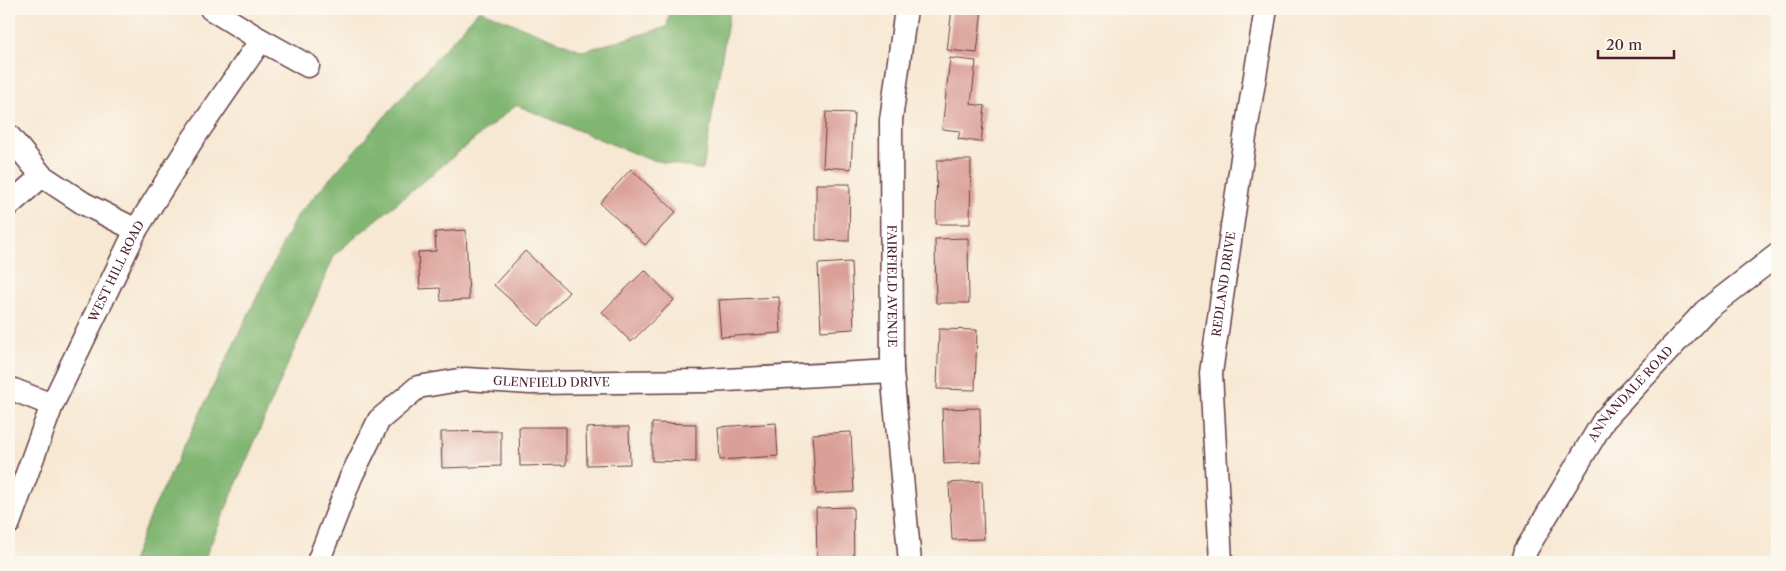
<svg xmlns="http://www.w3.org/2000/svg" width="1786" height="571" viewBox="0 0 1786 571" font-family="'Libre Caslon Text',serif">
<style>
.forest{fill:#81b672;stroke:#666a4e}
.building{fill:#da9f97}
.lines{fill:none;stroke-linecap:round;stroke-linejoin:round}
.minor-casing{stroke:#643d44;stroke-width:25}
.minor{stroke:#fff;stroke-width:22}
.labels{text-anchor:middle;stroke-width:5;stroke-linejoin:round;paint-order:stroke}
.street-label{font-size:12px;fill:#4a1f2b;stroke:#fbf7ec}
</style>
<rect width="100%" height="100%" fill="#fbf7ec"/>
<filter id="ink" filterUnits="userSpaceOnUse"><feTurbulence type="fractalNoise" baseFrequency=".02" numOctaves="2"/><feDisplacementMap in="SourceGraphic" scale="10" xChannelSelector="R" yChannelSelector="G"/><feConvolveMatrix kernelMatrix="1 2 1 2 8 2 1 2 1" color-interpolation-filters="sRGB"/></filter>
<filter id="wash" filterUnits="userSpaceOnUse"><feTurbulence type="fractalNoise" baseFrequency=".0096" numOctaves="4" result="noise"/><feDisplacementMap in="SourceGraphic" scale="20" xChannelSelector="R" yChannelSelector="G"/><feGaussianBlur stdDeviation="1.12" result="paint"/><feColorMatrix in="noise" values="0 0 0 0 0 0 0 0 0 0 0 0 0 0 0 0 0 1.4 0 .05"/><feComposite in="paint" operator="in"/></filter>
<g filter="url(#wash)">
<rect width="100%" height="100%" fill="#f7e8d3"/>
<polygon class="forest" points="670,9 730,9 703,170 648,159 516,105 335,254 203,562 132,562 148,520 296,217 479,10 583,51 667,27"/>
<g id="blocks">
<g class="building">
<polygon points="952,9 982,9 977,53 947,50"/>
<polygon points="950,58 976,61 971,104 985,106 981,142 958,139 960,131 942,129"/>
<polygon points="826,112 854,113 851,169 823,167"/>
<polygon points="937,160 971,160 970,224 936,224"/>
<polygon points="631,169 676,212 645,245 600,203"/>
<polygon points="816,184 850,184 849,241 816,240"/>
<polygon points="466,230 469,300 441,301 440,288 420,289 418,252 436,251 435,232"/>
<polygon points="968,238 969,303 936,303 935,239"/>
<polygon points="525,251 569,292 539,326 494,285"/>
<polygon points="851,262 854,329 821,331 818,264"/>
<polygon points="645,270 674,300 631,342 602,312"/>
<polygon points="779,297 781,333 721,337 718,300"/>
<polygon points="939,329 977,330 975,390 937,389"/>
<polygon points="980,408 981,462 944,464 942,409"/>
<polygon points="652,423 696,424 696,462 652,461"/>
<polygon points="776,423 778,456 720,460 718,427"/>
<polygon points="519,427 566,427 566,465 520,466"/>
<polygon points="608,427 629,427 630,464 587,465 586,428"/>
<polygon points="501,431 501,466 442,468 441,432"/>
<polygon points="851,432 854,492 816,494 812,434"/>
<polygon points="982,481 984,539 952,540 949,483"/>
<polygon points="853,507 854,562 817,562 816,508"/>
</g>
</g>
</g>
<g filter="url(#ink)">
<use href="#blocks" fill-opacity="0" stroke="#643d44" stroke-width="1"/>
<g class="lines">
<defs>
<g id="minor">
<polyline points="211,9 261,40 308,66"/>
<path id="s1" d="M906 9 891 120 892 371 910 562"/>
<polyline points="9,136 42,176 83,203 136,230"/>
<polyline points="9,205 42,176"/>
<polyline points="9,388 52,405"/>
<path id="s2" d="M9 523 52 405 136 230 191 142 261 40"/>
<path id="s3" d="M318 562 351 477 379 420 418 387 465 379 531 383 708 381 892 371"/>
<path id="s4" d="M1221 562 1211 373 1245 137 1266 9"/>
<path id="s5" d="M1523 562 1526 550 1604 420 1705 311 1777 255"/>
</g>
</defs>
<use href="#minor" class="minor-casing"/>
<use href="#minor" class="minor"/>
</g>
</g>
<g class="labels">
<g class="street-label">
<text dy="4" stroke="none"><textPath href="#s2" startOffset="274">WEST HILL ROAD</textPath></text>
<text dy="4" stroke="none"><textPath href="#s4" startOffset="279">REDLAND DRIVE</textPath></text>
<text dy="4" stroke="none"><textPath href="#s1" startOffset="278">FAIRFIELD AVENUE</textPath></text>
<text dy="4" stroke="none"><textPath href="#s3" startOffset="340">GLENFIELD DRIVE</textPath></text>
<text dy="4" stroke="none"><textPath href="#s5" startOffset="201">ANNANDALE ROAD</textPath></text>
</g>
</g>
<rect width="1786" height="571" fill="none" stroke="#fbf7ec" stroke-width="30"/>
<path d="M1598 50v8h76v-8" fill="none" stroke="#4a1f2b" stroke-width="2.5"/>
<text x="1606" y="50" font-size="15" fill="#4a1f2b" stroke="#fbf7ec" stroke-width="4" paint-order="stroke">20 m</text>
</svg>
